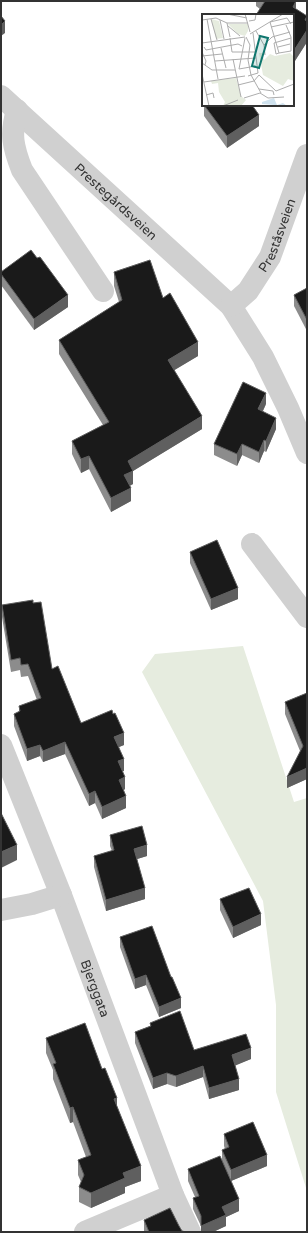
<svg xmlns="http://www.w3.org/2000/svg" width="308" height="1233" viewBox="0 0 308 1233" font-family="'Varela Round',sans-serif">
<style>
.green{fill:#e6ecdf}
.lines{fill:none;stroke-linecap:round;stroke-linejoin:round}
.minor{stroke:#d0d0d0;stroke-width:22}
.wall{fill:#8c8c8c}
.shaded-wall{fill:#5f5f5f}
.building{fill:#1a1a1a;stroke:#5f5f5f}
.labels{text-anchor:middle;stroke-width:4;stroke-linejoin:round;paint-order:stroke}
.street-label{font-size:13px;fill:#333;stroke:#fff}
.inset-road{fill:none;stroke:#adadad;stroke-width:1}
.view{fill:#0f766e;fill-opacity:0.15;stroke:#0f766e;stroke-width:2}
.inset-edge{fill:none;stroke:#333;stroke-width:2}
</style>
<rect width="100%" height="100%" fill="#fff"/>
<polygon class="green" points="243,646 294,802 307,798 307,1191 276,1092 276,1005 263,901 142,672 155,654"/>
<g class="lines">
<g class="minor">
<path id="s1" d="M1 96 231 306 263 357 288 408 307 453"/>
<path d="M17 110C10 134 13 147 22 170L103 291"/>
<path id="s2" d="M231 306 248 291 270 257 307 155"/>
<polyline points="252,544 307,617"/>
<path id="s3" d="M1 745 61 895 173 1195 190 1232"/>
<polyline points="1,910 32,904 61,895"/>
<polyline points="85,1232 173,1195"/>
</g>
</g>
<g class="wall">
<polygon points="256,1 296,1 296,9 307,16 307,42 293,64 293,15 260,9 256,6"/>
<polygon points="204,105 259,126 227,148 204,116"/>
<polygon points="1,272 68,307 34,330 1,285"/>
<polygon points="114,272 163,298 198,356 174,370 202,429 133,471 133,484 130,486 131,501 111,512 89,469 81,473 72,454 72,441 103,425 59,354 59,340 119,302 114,286"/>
<polygon points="307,288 307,331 294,306 294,295"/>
<polygon points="266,404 263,411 276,429 266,452 264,451 259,463 242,455 237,466 214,455 214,444"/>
<polygon points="190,552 238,599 211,610 190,563"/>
<polygon points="33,603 52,669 81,723 124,745 119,747 124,771 122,771 125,789 124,790 126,808 102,819 95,803 89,806 65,754 43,762 40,756 27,761 14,726 14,714 19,712 19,706 37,700 28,676 21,677 20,670 11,672 2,617 2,605"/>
<polygon points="307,693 307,779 287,788 300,751 285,714 285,702"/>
<polygon points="110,835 147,856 137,859 145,899 106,911 94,867 94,856 112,851 110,846"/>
<polygon points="220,899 261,925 233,938 220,910"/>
<polygon points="120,937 181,1008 159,1017 146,985 135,989 120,947"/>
<polygon points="150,1023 194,1050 251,1059 235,1065 239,1090 209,1099 203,1077 176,1087 167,1084 153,1089 135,1043 135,1032 150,1026"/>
<polygon points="46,1038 117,1106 141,1181 125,1187 125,1193 91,1208 79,1202 79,1187 81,1182 78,1175 78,1160 86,1157 73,1122 70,1123 53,1079 53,1070 46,1053"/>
<polygon points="224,1134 267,1166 231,1181 239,1211 226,1217 226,1226 213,1232 201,1232 201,1226 193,1209 193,1198 195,1197 188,1181 188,1169 222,1161 222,1150 225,1149 224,1146"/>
<polygon points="144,1220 179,1226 182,1231 186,1232 144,1232"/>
</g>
<g class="shaded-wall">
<polygon points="296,1 296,12 293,7"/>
<polygon points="5,21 5,33 1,36 1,25"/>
<polygon points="307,30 307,42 293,64 293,52"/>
<polygon points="259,115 259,126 227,148 227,136"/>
<polygon points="68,295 68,307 34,330 34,319"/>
<polygon points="198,342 198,356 168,374 168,360"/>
<polygon points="266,393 266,404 258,421 258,409"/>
<polygon points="202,416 202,429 133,471 133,484 124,488 124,475 128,461"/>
<polygon points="276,418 276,429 266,452 266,441"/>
<polygon points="264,440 264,451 259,463 259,452"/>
<polygon points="242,444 242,455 237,466 237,454"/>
<polygon points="89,456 89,469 81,473 81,459"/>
<polygon points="131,488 131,501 111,512 111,498"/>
<polygon points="238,588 238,599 211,610 211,599"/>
<polygon points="124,733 124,745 114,749 114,737"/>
<polygon points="65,742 65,754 43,762 43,751"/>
<polygon points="40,745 40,756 27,761 27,749"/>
<polygon points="124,759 124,771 118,773 118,761"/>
<polygon points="307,768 307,779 287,788 287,777"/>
<polygon points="125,777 125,789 119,792 119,780"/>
<polygon points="95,791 95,803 89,806 89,794"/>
<polygon points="126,796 126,808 102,819 102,807"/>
<polygon points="17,845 17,860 1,868 1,852"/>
<polygon points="147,845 147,856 134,860 134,849"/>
<polygon points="145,888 145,899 106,911 106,900"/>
<polygon points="261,914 261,925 233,938 233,927"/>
<polygon points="146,975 146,985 135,989 135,979"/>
<polygon points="181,998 181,1008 159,1017 159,1007"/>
<polygon points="251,1048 251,1059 232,1067 232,1055"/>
<polygon points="203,1066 203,1077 176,1087 176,1076"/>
<polygon points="167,1073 167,1084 153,1089 153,1078"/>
<polygon points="239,1079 239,1090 209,1099 209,1088"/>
<polygon points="117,1098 117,1113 114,1099"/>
<polygon points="73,1107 73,1122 70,1123 70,1108"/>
<polygon points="267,1155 267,1166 231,1181 231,1170"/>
<polygon points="141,1166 141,1181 125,1187 125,1193 91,1208 91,1193 123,1173"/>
<polygon points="239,1199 239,1211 226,1217 226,1226 213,1232 201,1232 201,1226 222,1207"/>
</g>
<g class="building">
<polygon points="265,1 296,1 293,7 307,16 305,20 307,21 307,30 293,52 293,15 256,15"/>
<polygon points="1,16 5,21 1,25"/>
<polygon points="204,105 252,105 259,115 227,136"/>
<polygon points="31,250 37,258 40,257 68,295 34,319 1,274 1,272"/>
<polygon points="150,260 163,298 170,293 198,342 168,360 202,416 128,461 133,471 124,475 131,488 111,498 89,456 81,459 72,441 109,422 59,340 122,300 114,272"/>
<polygon points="307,288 307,320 294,295"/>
<polygon points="243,382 266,393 258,409 276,418 266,441 264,440 259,452 242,444 237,454 214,444"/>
<polygon points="217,540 238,588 211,599 190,552"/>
<polygon points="33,600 33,603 41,602 52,669 58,666 81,723 112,710 113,714 115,713 124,733 114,737 124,759 118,761 125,777 119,780 126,796 102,807 95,791 89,794 65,742 43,751 40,745 27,749 14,714 20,711 19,706 41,698 28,664 21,665 20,658 11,660 2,605"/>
<polygon points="307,693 307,768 287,777 303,746 285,702"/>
<polygon points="1,813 17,845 1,852"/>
<polygon points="142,826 147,845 134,849 145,888 106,900 94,856 114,850 110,835"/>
<polygon points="249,888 261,914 233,927 220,899"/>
<polygon points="152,926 171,977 172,977 181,998 159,1007 146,975 135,979 120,937"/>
<polygon points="180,1011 194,1050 246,1034 251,1048 232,1055 239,1079 209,1088 203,1066 176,1076 167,1073 153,1078 135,1032 151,1026 150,1023"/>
<polygon points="85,1023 102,1069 105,1068 117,1098 114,1099 141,1166 123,1173 125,1178 91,1193 79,1187 84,1175 78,1160 91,1155 73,1107 70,1108 53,1064 56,1063 46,1038"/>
<polygon points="253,1122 267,1155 231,1170 222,1150 229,1147 224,1134"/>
<polygon points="220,1156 239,1199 222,1207 226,1215 201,1226 201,1216 193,1198 199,1196 188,1169"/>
<polygon points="170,1208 179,1226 182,1231 186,1232 149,1232 144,1220"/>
</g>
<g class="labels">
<g class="street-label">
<text dy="5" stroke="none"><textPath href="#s1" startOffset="156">Prestegårdsveien</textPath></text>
<text dy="5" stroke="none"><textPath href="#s2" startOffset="86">Preståsveien</textPath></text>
<text dy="5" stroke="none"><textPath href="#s3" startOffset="261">Bjerggata</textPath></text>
</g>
</g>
<g transform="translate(202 14)">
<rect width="92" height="92" fill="#fff"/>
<path d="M9 5 17 7 21 24 14 25ZM26 10H46V17L43 22 36 20ZM57 39H60L62 46 68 40 73 42 88 39 92 43V67L86 65 81 72 61 61ZM34 64 39 82 44 86 39 92H21L23 88 17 78 16 69 10 70 9 67Z" fill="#e6ecdf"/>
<path d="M72 84 75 91 81 89 85 92 60 90V88Z" fill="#cfe2ee"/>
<path class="inset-road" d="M25 0 45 4M43 0 48 18M5 5 16 65M9 5 15 26M0 6 14 4 25 9 28 23M18 6 22 25M47 7 53 6 54 0M25 9H46M84 11 89 23V37L77 39 68 8 85 4 89 10M26 12 38 22M69 13 92 8M54 17 62 31 63 41M48 20 81 0M44 23 48 31 46 46 49 61 59 79M28 24 30 38H53M43 24 37 55 54 52M0 29 43 23M62 31 70 23 88 18M2 33 4 36 36 30 40 32M76 33 88 30M19 34 24 54M0 38 4 47 3 51M77 39 74 40 72 29 89 24M0 42 20 40M31 45 39 83M13 47 54 44M0 49 10 56H33M0 60 7 92M46 62 56 59 51 19M2 68 43 62M36 71 52 67 57 61 74 77 92 70M57 75 71 77 72 81M4 81 11 79 12 84M42 84 58 79 66 84 82 83M21 92 36 86"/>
<path class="view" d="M58 22 66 24 57 54 50 52Z"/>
<rect width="92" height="92" class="inset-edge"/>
</g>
<rect width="308" height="1233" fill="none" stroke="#333333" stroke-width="4"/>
</svg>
